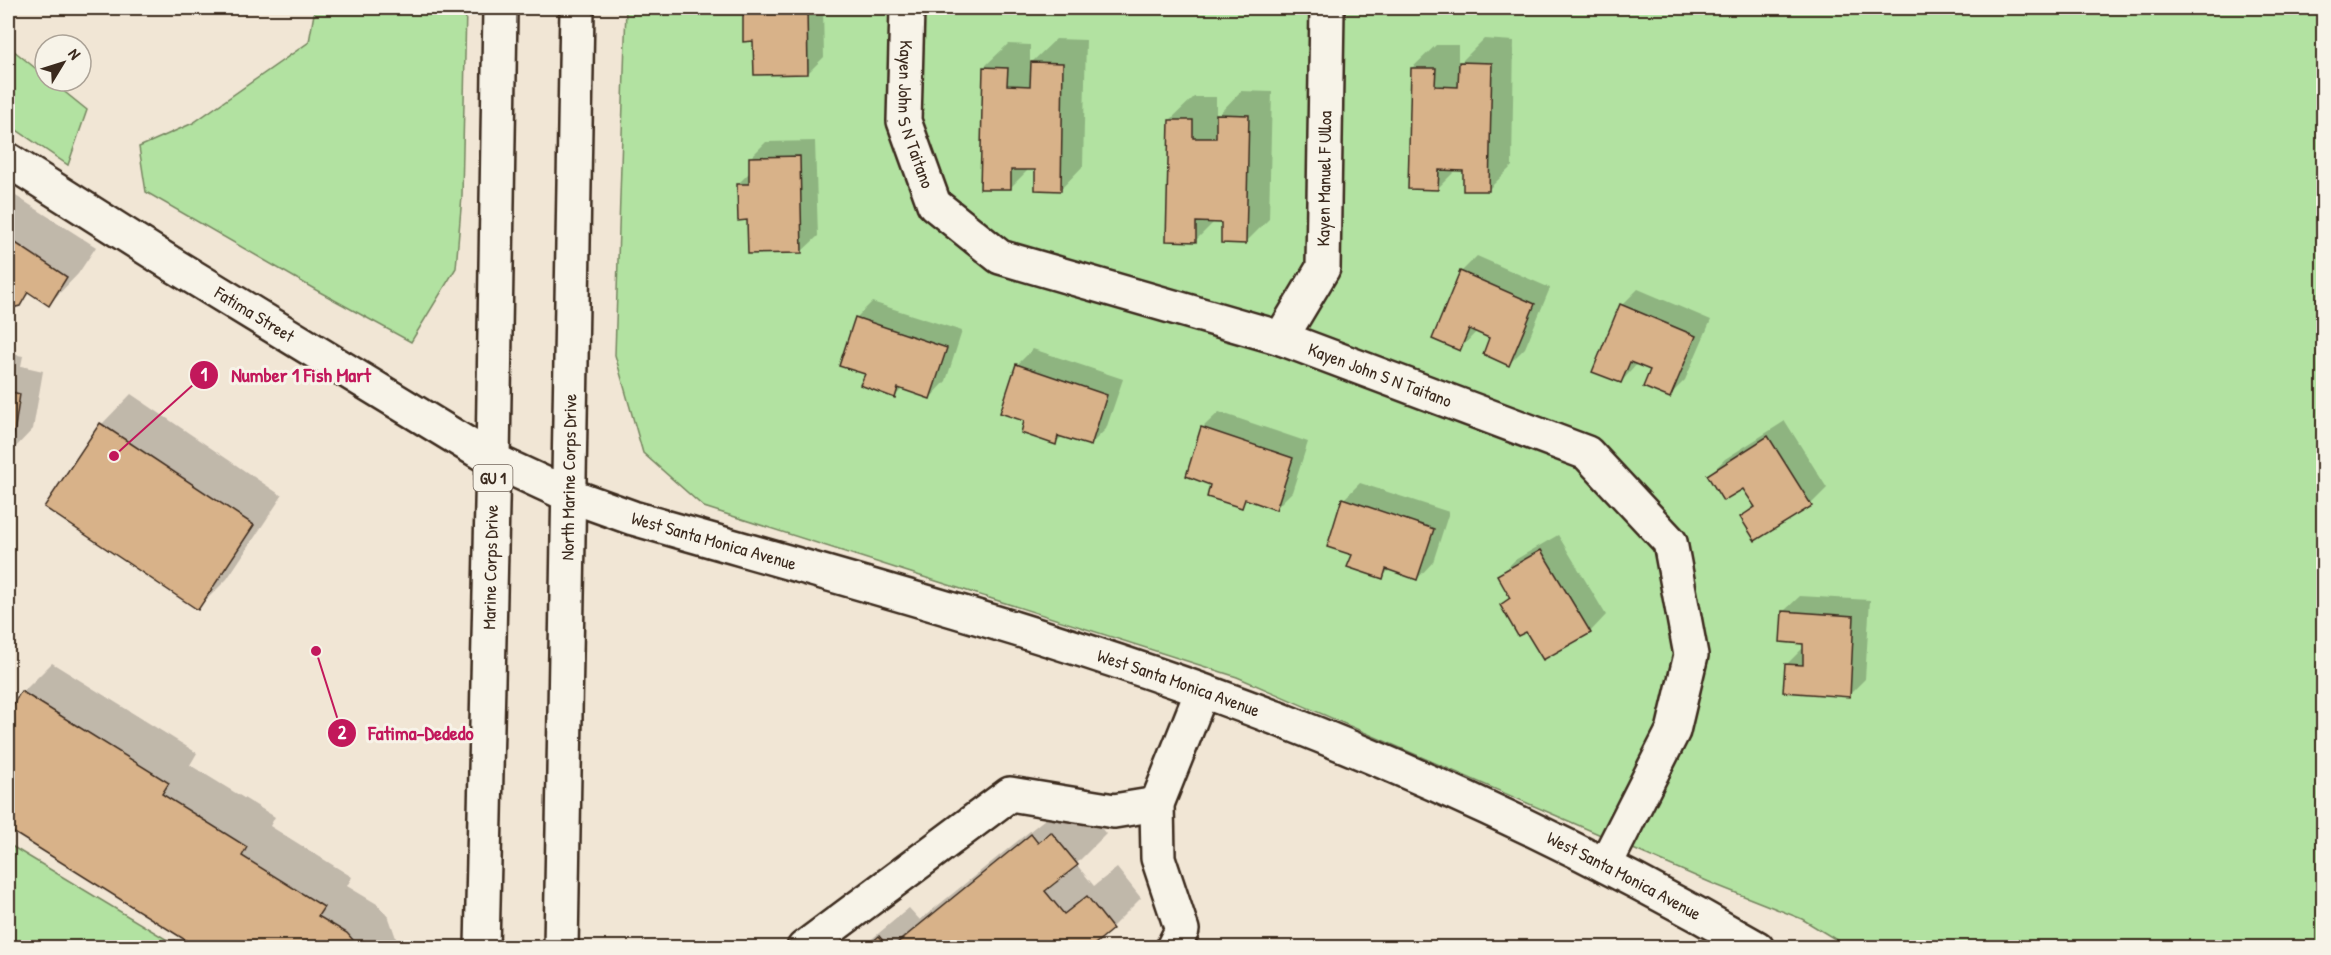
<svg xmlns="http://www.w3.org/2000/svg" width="2331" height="955" viewBox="0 0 2331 955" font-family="'Patrick Hand',sans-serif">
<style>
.green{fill:#b2e2a1;stroke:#768660;stroke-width:1.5}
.shadow{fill:#0003}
.building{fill:#d8b289;stroke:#3b2a1e;stroke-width:1.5}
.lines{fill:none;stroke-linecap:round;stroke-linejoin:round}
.minor-casing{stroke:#3b2a1e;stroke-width:38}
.major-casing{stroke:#3b2a1e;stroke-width:38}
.minor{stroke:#f7f3e8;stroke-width:33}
.major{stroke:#f7f3e8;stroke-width:33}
.labels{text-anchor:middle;stroke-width:6;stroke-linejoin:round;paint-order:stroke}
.shield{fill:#f7f3e8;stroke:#73665b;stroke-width:1.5}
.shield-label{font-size:16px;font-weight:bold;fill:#3b2a1e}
.street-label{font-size:18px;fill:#3b2a1e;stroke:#f7f3e8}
.leader{fill:none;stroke:#c2185b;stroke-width:2}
.callout-dot{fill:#c2185b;stroke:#f7f3e8;stroke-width:2}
.mark-label{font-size:18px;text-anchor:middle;font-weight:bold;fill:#fff}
.callout-label{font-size:20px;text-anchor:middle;font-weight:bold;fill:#c2185b;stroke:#f7f3e8;stroke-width:6;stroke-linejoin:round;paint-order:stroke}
</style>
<rect width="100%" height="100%" fill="#f1e6d5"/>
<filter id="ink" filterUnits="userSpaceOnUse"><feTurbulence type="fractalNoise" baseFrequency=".0167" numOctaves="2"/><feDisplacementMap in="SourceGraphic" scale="12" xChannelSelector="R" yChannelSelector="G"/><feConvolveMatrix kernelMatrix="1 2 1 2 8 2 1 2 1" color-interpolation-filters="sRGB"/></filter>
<g filter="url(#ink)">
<g class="green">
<polygon points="315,8 466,8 462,196 456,268 411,342 316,290 146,192 139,147 193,123 309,42"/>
<polygon points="626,8 2323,8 2323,947 1848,947 1802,919 1716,885 1237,677 704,507 643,453 615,355"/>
<polygon points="8,46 45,76 45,81 51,81 87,110 68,165 8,124"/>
<polygon points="8,844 179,947 8,947"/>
</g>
<g class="shadow">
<polygon points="745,8 823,8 824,57 808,73 755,40 745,40"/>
<polygon points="1056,39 1086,40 1083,166 1060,190 1037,169 1029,169 1010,188 984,67 1008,44 1030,45 1030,62 1032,62"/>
<polygon points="1484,39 1514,41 1512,166 1488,190 1465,170 1457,169 1438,188 1412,68 1436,45 1458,45 1458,65"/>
<polygon points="1241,91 1272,92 1269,219 1246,242 1223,222 1215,221 1196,240 1170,120 1194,97 1216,97 1216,117"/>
<polygon points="815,141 818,236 801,252 738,184 750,172 750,158 766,142"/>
<polygon points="8,191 96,247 78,274 49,304 31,292 19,304 8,307"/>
<polygon points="1477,256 1550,288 1525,348 1509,364 1491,337 1477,331 1460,349 1461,272"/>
<polygon points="1638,289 1711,320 1685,380 1669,396 1652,370 1637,364 1621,382 1622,305"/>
<polygon points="872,302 962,331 946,381 930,398 903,388 895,396 866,373 856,318"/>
<polygon points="1033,349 1123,379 1106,429 1090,445 1063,436 1055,443 1026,420 1017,365"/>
<polygon points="8,353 23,356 21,366 43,371 33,429 10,453 8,452"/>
<polygon points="131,394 282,496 227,579 198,608 46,506 102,424"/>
<polygon points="1219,412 1308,442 1292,492 1276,508 1248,499 1241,506 1212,484 1202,428"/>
<polygon points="1785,421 1827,488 1811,504 1742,517 1755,504 1743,487 1709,475 1725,459"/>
<polygon points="1360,483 1449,512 1433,562 1417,579 1390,569 1382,577 1344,499"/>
<polygon points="1558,535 1606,615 1590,632 1527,629 1502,605 1511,596 1499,576 1515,560"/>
<polygon points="1800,596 1870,600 1865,679 1849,695 1786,665 1802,649 1805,649 1805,642 1783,612"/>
<polygon points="52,663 197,753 190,765 275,817 270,826 352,877 347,886 377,904 389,918 396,938 394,948 201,948 8,827 8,717 23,692"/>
<polygon points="1082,804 1106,834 1076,864 1094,886 1117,868 1141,898 1112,927 1090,945 1092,948 861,948 909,908 920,920 1061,806"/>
</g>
<g class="building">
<polygon points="743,8 807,8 808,74 754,75 753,41 743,42"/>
<polygon points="1031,62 1063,63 1061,191 1035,190 1035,170 1011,170 1011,189 980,189 983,67 1008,68 1007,85 1030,86"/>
<polygon points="1459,62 1492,63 1489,191 1463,191 1463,171 1439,170 1438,190 1408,189 1411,68 1436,68 1435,86 1458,87"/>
<polygon points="1216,114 1249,115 1246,244 1221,243 1221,223 1196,222 1196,242 1166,241 1169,120 1193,120 1193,138 1216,138"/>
<polygon points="800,156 802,253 748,254 747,220 738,221 737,184 749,184 749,157"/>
<polygon points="8,238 67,277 49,306 28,292 20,306 8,309"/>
<polygon points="1460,271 1535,304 1509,366 1483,354 1489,338 1469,329 1460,351 1432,339"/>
<polygon points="1620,304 1696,336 1670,398 1643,387 1650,370 1630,362 1621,383 1592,372"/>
<polygon points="855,317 947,348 930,399 898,388 895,398 860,385 865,374 839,366"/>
<polygon points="1016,364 1107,395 1091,446 1058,436 1056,445 1021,433 1024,421 1000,413"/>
<polygon points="8,391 20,394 11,454 8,454"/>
<polygon points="100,423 254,525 198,610 44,507"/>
<polygon points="1201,427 1293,458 1276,510 1245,499 1242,508 1207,497 1210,485 1186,476"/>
<polygon points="1768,436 1812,506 1755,541 1740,517 1755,507 1743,489 1723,501 1707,475"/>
<polygon points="1342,498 1434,529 1417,580 1386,569 1383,579 1347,567 1352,555 1327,547"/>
<polygon points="1541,550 1591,633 1543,660 1526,632 1518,636 1500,605 1510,598 1497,575"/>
<polygon points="1782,611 1854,616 1850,697 1783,692 1785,664 1803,665 1803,644 1780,642"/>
<polygon points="21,691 169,783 162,794 247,847 242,856 324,907 318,916 347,933 360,948 198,948 8,829 8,714"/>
<polygon points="1051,832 1078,865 1045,891 1064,914 1087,896 1113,929 1090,948 891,948 1031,834 1038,843"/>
<polygon points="879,936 889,948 866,948"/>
</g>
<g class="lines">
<defs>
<g id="minor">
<path id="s1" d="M907 8 904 121 934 204 1000 257 1281 338 1587 453 1670 542 1691 655 1673 731 1605 865"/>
<path id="s2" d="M1281 338 1323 268 1327 8"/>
<polyline points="804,948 1010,794 1114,811 1157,804"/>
<polyline points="1173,948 1182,930 1158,858 1157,804 1202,691"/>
</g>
<g id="major">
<path id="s3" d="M8 160 175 266 493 460 569 495 633 518C848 580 1066 637 1276 718 1441 782 1603 859 1757 948"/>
<path id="s4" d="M482 948 493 460 500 8"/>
<path id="s5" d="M561 948 577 8"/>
</g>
</defs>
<use href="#minor" class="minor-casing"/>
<use href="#major" class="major-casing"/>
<use href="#minor" class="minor"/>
<use href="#major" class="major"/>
</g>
</g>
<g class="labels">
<rect class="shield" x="473.5" y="465" width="39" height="26" rx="4.5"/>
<g class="shield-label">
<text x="493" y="484">GU 1</text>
</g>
<g class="street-label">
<text dy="6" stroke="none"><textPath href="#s1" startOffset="108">Kayen John S N Taitano</textPath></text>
<text dy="6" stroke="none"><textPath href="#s2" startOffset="171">Kayen Manuel F Ulloa</textPath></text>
<text dy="6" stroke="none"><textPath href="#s3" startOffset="291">Fatima Street</textPath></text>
<text dy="6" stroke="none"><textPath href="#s1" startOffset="684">Kayen John S N Taitano</textPath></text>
<text dy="6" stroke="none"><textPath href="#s5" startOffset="471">North Marine Corps Drive</textPath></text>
<text dy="6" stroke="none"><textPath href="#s3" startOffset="806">West Santa Monica Avenue</textPath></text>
<text dy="6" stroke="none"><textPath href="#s4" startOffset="381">Marine Corps Drive</textPath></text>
<text dy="6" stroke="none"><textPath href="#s3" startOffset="1292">West Santa Monica Avenue</textPath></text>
<text dy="6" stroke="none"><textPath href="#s3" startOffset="1778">West Santa Monica Avenue</textPath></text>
</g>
</g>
<path class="leader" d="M114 456L204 375M316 651L342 733"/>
<g class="callout-dot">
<circle cx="114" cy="456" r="6"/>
<circle cx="316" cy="651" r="6"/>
<circle cx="204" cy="375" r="15"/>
<circle cx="342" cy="733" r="15"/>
</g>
<g class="mark-label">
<text x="204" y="381">1</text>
<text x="342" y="739">2</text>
</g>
<g class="callout-label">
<text x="301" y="382">Number 1 Fish Mart</text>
<text x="421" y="740">Fatima-Dededo</text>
</g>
<rect width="2331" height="955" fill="none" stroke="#f7f3e8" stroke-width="30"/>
<rect x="15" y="15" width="2301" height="925" fill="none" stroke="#3b2a1e" stroke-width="2" filter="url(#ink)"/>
<g transform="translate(63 63) rotate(52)"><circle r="28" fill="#f7f3e8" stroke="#aca397" stroke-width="1.5"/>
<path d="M0-4.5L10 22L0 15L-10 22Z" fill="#3b2a1e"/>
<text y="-9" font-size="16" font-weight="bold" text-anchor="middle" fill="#3b2a1e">N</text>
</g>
</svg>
